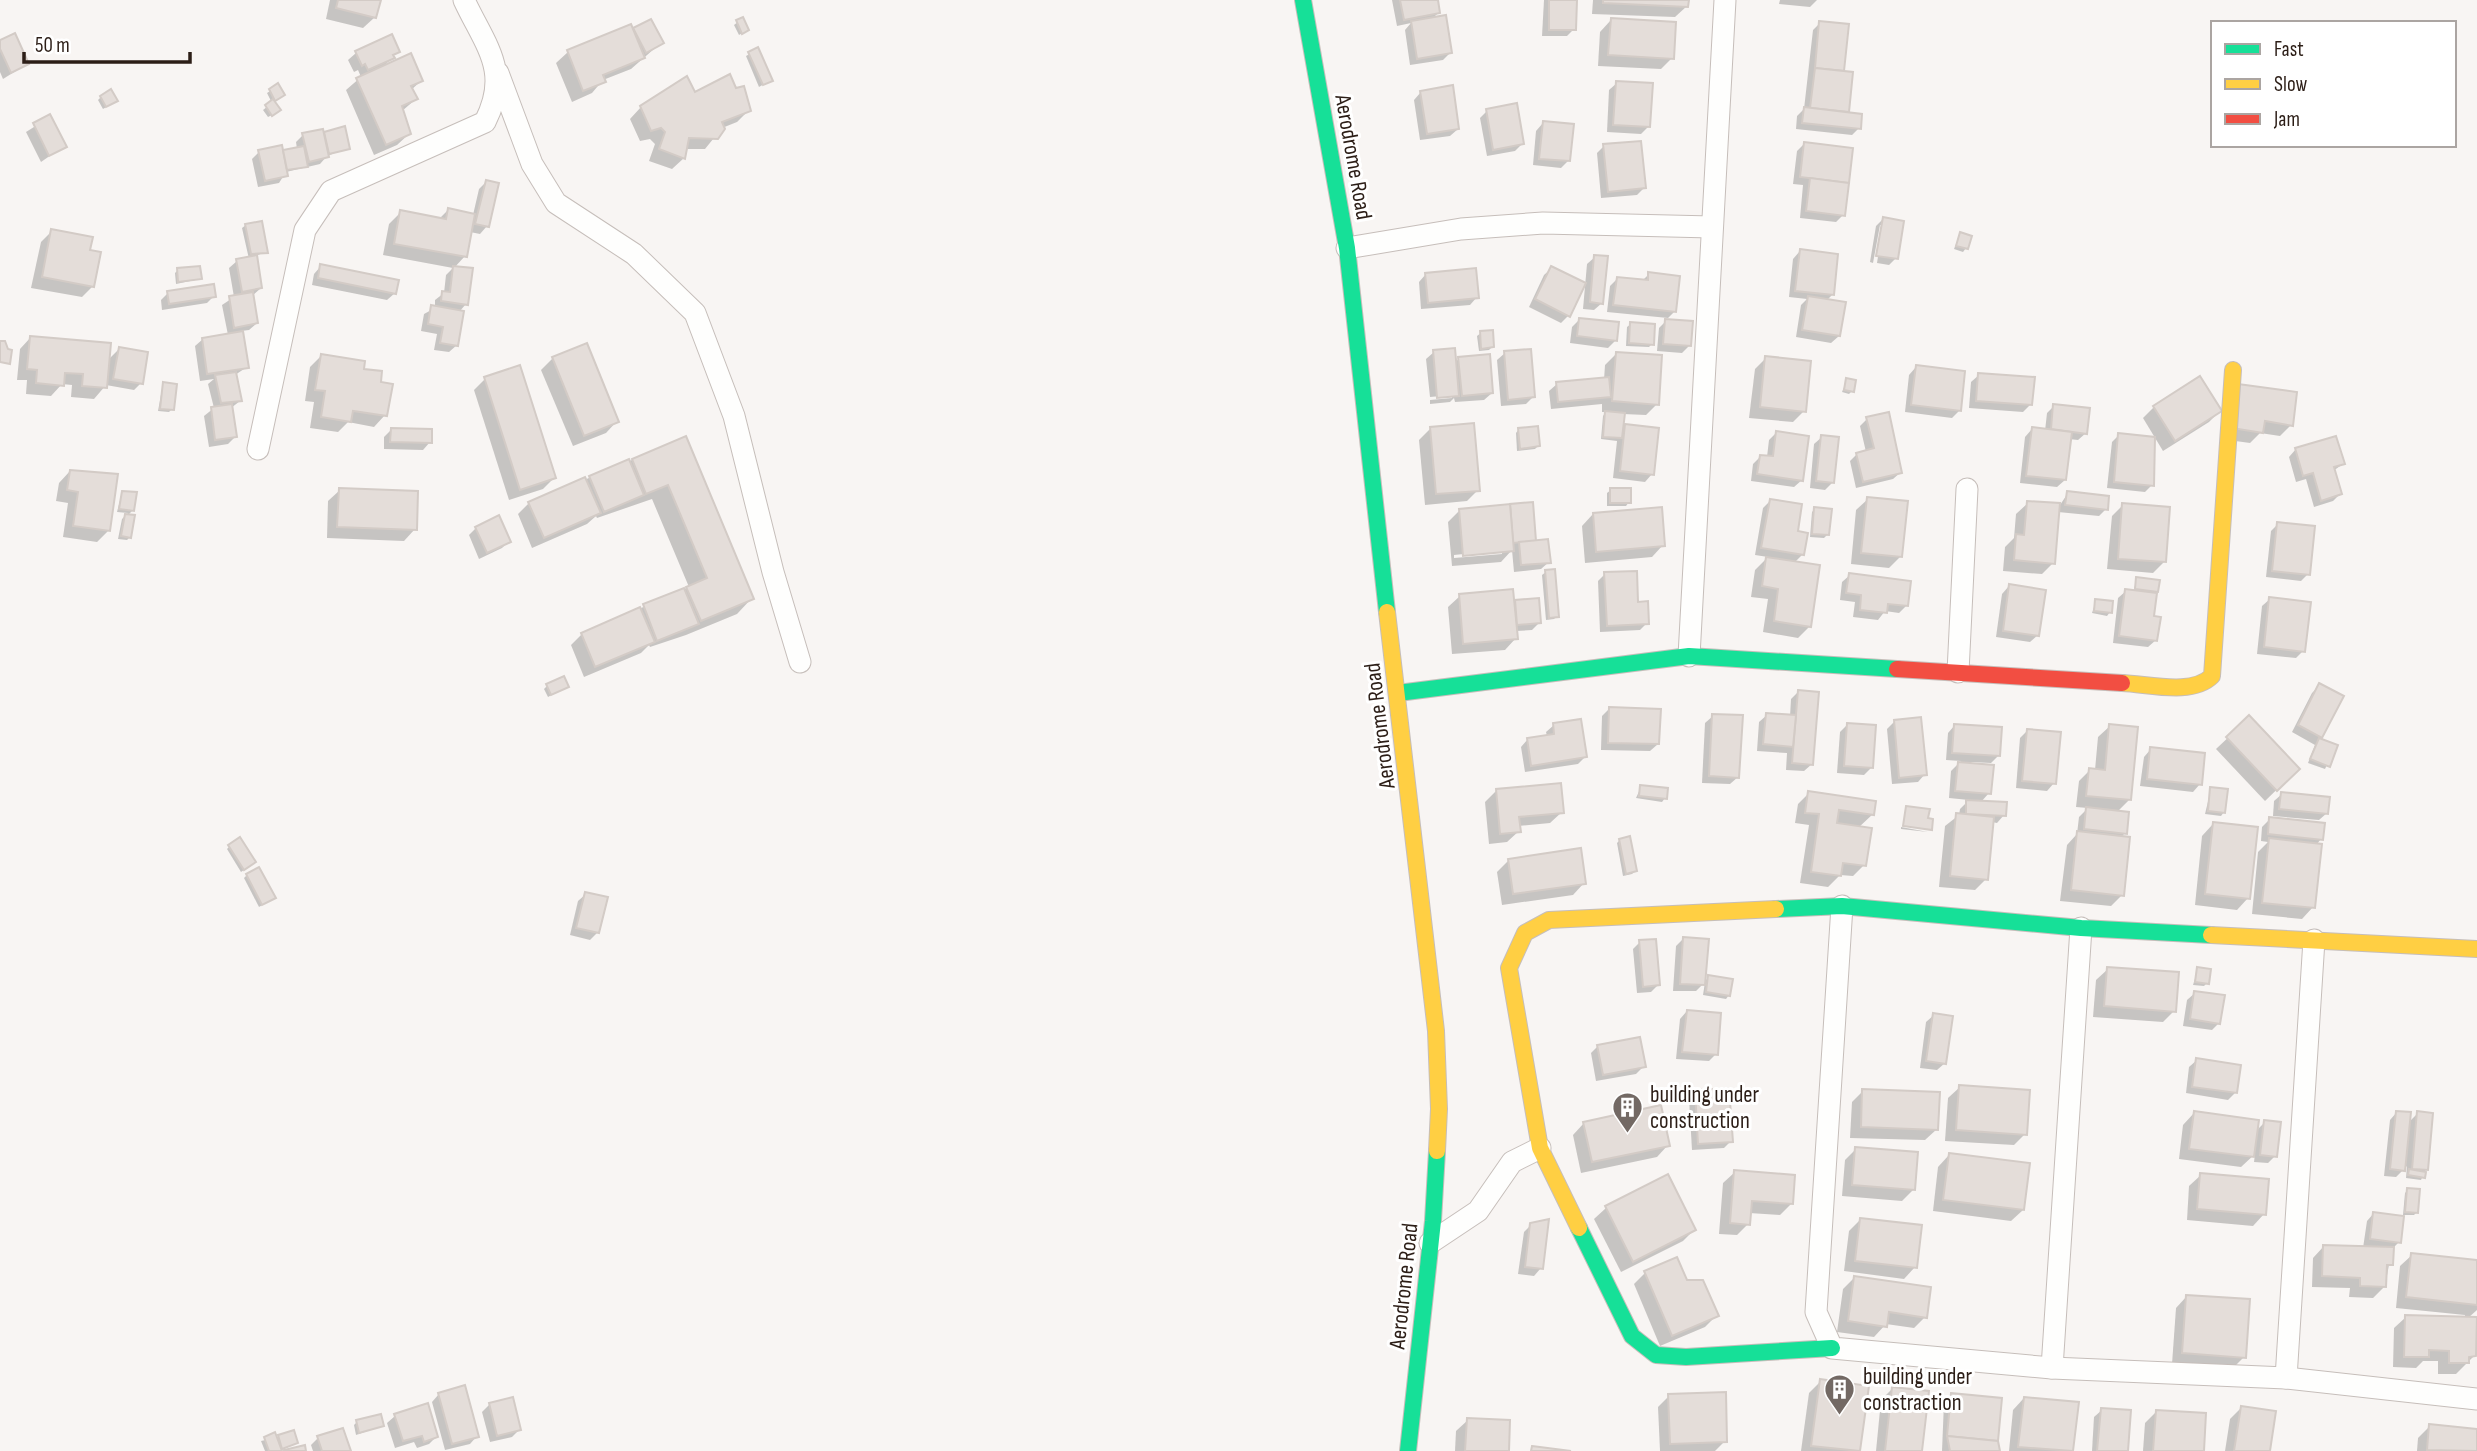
<svg xmlns="http://www.w3.org/2000/svg" width="2477" height="1451" viewBox="0 0 2477 1451" font-family="'Sofia Sans Condensed',sans-serif">
<style>
.shadow{fill:#0003;fill-rule:evenodd}
.building{fill:#e4ddd9;stroke:#d3cbc6;stroke-width:2}
.lines{fill:none;stroke-linecap:round;stroke-linejoin:round}
.street-casing{stroke:#c6beba;stroke-width:23}
.fast-casing{stroke:#c6beba;stroke-width:18}
.slow-casing{stroke:#c6beba;stroke-width:18}
.jam-casing{stroke:#c6beba;stroke-width:18}
.street{stroke:#fefefd;stroke-width:21}
.fast{stroke:#16e098;stroke-width:16}
.slow{stroke:#ffcf43;stroke-width:16}
.jam{stroke:#f24e42;stroke-width:16}
.labels{text-anchor:middle;stroke-width:6;stroke-linejoin:round;paint-order:stroke}
.street-label{font-size:23px;fill:#2c1e17;stroke:#fff}
.poi-label{font-size:23px;fill:#2c1e17;stroke:#fff;text-anchor:start}
</style>
<rect width="100%" height="100%" fill="#f8f5f3"/>
<g class="shadow">
<polygon points="330,0 380,0 375,17 363,28 326,19"/>
<polygon points="1392,0 1436,0 1439,12 1432,19 1451,52 1443,60 1410,65 1405,30 1411,23 1397,26"/>
<polygon points="1544,0 1575,0 1574,29 1567,36 1542,36"/>
<polygon points="1593,0 1687,0 1687,6 1675,17 1592,14"/>
<polygon points="1780,0 1817,0 1810,7 1779,4"/>
<polygon points="742,19 747,30 739,35 734,25"/>
<polygon points="1611,20 1672,58 1661,69 1598,66 1600,32"/>
<polygon points="1820,23 1847,26 1842,72 1851,73 1847,113 1859,128 1852,135 1796,129 1797,116 1804,109 1813,30"/>
<polygon points="630,26 632,32 634,30 662,42 631,69 603,80 592,93 572,102 556,63 568,52"/>
<polygon points="391,36 398,51 383,67 421,81 411,90 416,99 402,111 409,134 397,145 374,155 346,90 361,77 358,70 354,72 348,60 356,53"/>
<polygon points="0,42 27,64 3,79 0,72"/>
<polygon points="757,50 771,80 759,87 746,56"/>
<polygon points="1617,83 1648,127 1641,134 1607,132 1609,90"/>
<polygon points="278,86 283,95 273,102 276,113 268,117 263,110 272,103 267,93"/>
<polygon points="735,90 749,110 737,122 722,128 705,149 685,149 684,158 672,169 649,161 655,144 650,139 640,141 630,119 641,107"/>
<polygon points="1421,92 1458,129 1450,136 1420,140 1414,100"/>
<polygon points="101,97 113,103 103,109 98,100"/>
<polygon points="1487,111 1522,144 1515,151 1487,156 1480,118"/>
<polygon points="50,117 64,146 41,162 26,132"/>
<polygon points="1543,123 1568,161 1561,168 1533,165 1536,131"/>
<polygon points="324,133 348,148 327,156 320,164 286,172 279,183 258,187 252,159 259,152 282,154 297,149 296,142 303,135"/>
<polygon points="1804,144 1843,215 1836,222 1800,218 1803,185 1793,184 1797,151"/>
<polygon points="1604,146 1644,188 1637,195 1601,198 1597,153"/>
<polygon points="486,182 487,226 480,234 470,232 465,256 454,268 466,304 459,312 457,345 449,352 434,350 437,334 421,331 424,314 435,308 435,300 444,293 446,275 453,268 383,255 389,224 401,212 439,219 448,210 473,215 479,189"/>
<polygon points="1883,219 1896,258 1889,265 1877,263 1883,225 1880,225 1873,263 1870,262 1876,226"/>
<polygon points="246,225 266,252 255,256 261,288 253,295 257,323 249,330 241,331 247,367 235,375 240,401 231,408 235,437 228,444 209,447 204,416 214,408 208,384 214,379 200,381 195,346 203,339 228,335 222,305 234,297 229,268 237,261 249,259 242,228"/>
<polygon points="52,231 93,286 82,297 31,288 41,242"/>
<polygon points="1960,234 1966,248 1963,252 1954,249"/>
<polygon points="1800,251 1833,294 1826,301 1839,336 1831,343 1796,337 1801,305 1807,299 1789,297 1793,259"/>
<polygon points="1595,257 1602,303 1594,310 1583,309 1587,264"/>
<polygon points="321,266 395,293 387,300 312,285 314,274"/>
<polygon points="1552,268 1569,315 1561,323 1529,307 1544,275"/>
<polygon points="178,270 200,279 176,284 175,273"/>
<polygon points="1426,274 1477,297 1470,305 1421,309 1419,282"/>
<polygon points="1649,274 1675,311 1668,318 1607,312 1610,286 1617,279 1642,281"/>
<polygon points="168,293 214,296 207,303 162,310 161,300"/>
<polygon points="1579,320 1616,340 1608,348 1570,343 1572,327"/>
<polygon points="1666,321 1689,346 1682,353 1657,351 1659,328"/>
<polygon points="1631,324 1652,344 1649,347 1626,346 1627,327"/>
<polygon points="1481,333 1492,347 1489,350 1479,351 1477,336"/>
<polygon points="31,337 108,360 119,349 141,383 134,390 106,385 94,399 71,397 72,385 62,384 51,396 26,394 27,380 17,380 20,349"/>
<polygon points="1434,352 1454,363 1459,359 1492,393 1484,400 1455,402 1454,398 1450,402 1430,404 1430,400 1452,398 1452,395 1430,397 1426,359"/>
<polygon points="1505,353 1534,396 1526,404 1501,406 1497,360"/>
<polygon points="1617,353 1657,404 1646,415 1623,414 1621,430 1625,426 1652,474 1645,482 1613,478 1617,441 1601,439 1603,416 1606,412 1602,412 1602,404 1551,409 1549,391 1557,384 1604,380 1605,365"/>
<polygon points="322,355 362,370 379,383 385,415 374,427 348,422 338,432 310,428 314,402 305,401 310,367"/>
<polygon points="553,358 617,421 606,433 573,446 541,370"/>
<polygon points="1766,358 1804,411 1793,422 1749,418 1755,369"/>
<polygon points="1916,367 1959,411 1952,418 1905,412 1909,375"/>
<polygon points="1979,375 2031,404 2023,412 1969,408 1971,382"/>
<polygon points="485,379 554,478 543,489 509,500 474,390"/>
<polygon points="1847,380 1852,391 1849,394 1842,392"/>
<polygon points="163,384 172,409 169,412 158,411"/>
<polygon points="2227,397 2291,425 2280,436 2260,433 2250,443 2221,439"/>
<polygon points="2054,406 2086,433 2078,440 2069,439 2065,480 2057,487 2020,483 2025,437 2032,429 2045,431 2047,413"/>
<polygon points="2154,407 2220,411 2209,422 2163,451 2143,418"/>
<polygon points="1867,419 1901,472 1893,479 1856,488 1850,461 1857,454 1866,452 1860,426"/>
<polygon points="1430,429 1478,490 1467,501 1425,505 1419,440"/>
<polygon points="1519,429 1538,446 1535,449 1517,451 1516,433"/>
<polygon points="391,430 430,442 423,450 384,449 384,437"/>
<polygon points="1776,433 1802,480 1794,487 1751,481 1753,464 1760,457 1767,457 1769,440"/>
<polygon points="2119,435 2152,485 2145,492 2107,488 2112,442"/>
<polygon points="1822,437 1833,482 1825,490 1810,488 1814,444"/>
<polygon points="685,438 752,598 737,614 686,635 650,647 649,645 641,653 584,677 571,645 582,634 689,587 652,499 597,518 596,516 587,524 532,548 518,514 529,503"/>
<polygon points="2296,449 2343,464 2333,471 2340,494 2333,501 2314,507 2306,479 2296,482 2289,457"/>
<polygon points="70,471 108,531 97,542 63,537 68,503 56,501 59,483"/>
<polygon points="340,490 415,529 404,541 327,538 328,501"/>
<polygon points="1611,490 1629,502 1626,506 1607,506 1607,493"/>
<polygon points="122,493 133,510 127,516 130,537 127,540 118,539 122,519 128,513 117,512"/>
<polygon points="2068,493 2106,509 2099,516 2058,512 2053,563 2042,574 2003,571 2005,547 2014,538 2016,514 2028,503 2060,505"/>
<polygon points="1868,499 1901,556 1889,568 1851,564 1856,510"/>
<polygon points="1770,501 1796,532 1802,555 1794,563 1810,626 1798,638 1763,632 1768,599 1751,597 1755,570 1768,557 1755,555 1763,508"/>
<polygon points="2123,505 2164,562 2153,573 2107,569 2112,516"/>
<polygon points="1815,509 1827,535 1824,538 1810,537 1812,512"/>
<path d="M1460 510 1535 543 1549 562 1541 569 1514 572 1512 550 1501 562 1452 566 1448 522ZM1502 550V554L1454 558V555Z"/>
<polygon points="1593,514 1663,545 1652,557 1585,563 1582,526"/>
<polygon points="2278,524 2308,574 2301,581 2266,577 2271,531"/>
<polygon points="476,528 509,541 502,548 479,559 469,535"/>
<polygon points="1546,572 1557,616 1554,619 1546,620 1542,575"/>
<polygon points="1605,574 1637,604 1647,623 1640,630 1600,632 1598,581"/>
<polygon points="1850,575 1906,606 1899,613 1885,611 1878,620 1853,617 1855,602 1840,600 1842,582"/>
<polygon points="2137,579 2157,591 2153,594 2152,618 2156,640 2148,647 2113,643 2118,598 2126,591 2133,592"/>
<polygon points="2009,586 2038,635 2030,642 1996,637 2002,594"/>
<polygon points="1460,596 1513,605 1516,602 1540,622 1532,630 1516,631 1516,638 1505,650 1452,654 1448,607"/>
<polygon points="2270,599 2303,651 2296,658 2257,654 2262,606"/>
<polygon points="2096,601 2110,612 2107,616 2092,613"/>
<polygon points="2320,685 2321,737 2318,739 2336,746 2325,769 2308,763 2315,745 2292,732 2312,693"/>
<polygon points="547,686 567,687 548,697 544,689"/>
<polygon points="1798,692 1812,764 1804,771 1786,770 1787,753 1757,751 1759,722 1767,715 1790,717 1791,699"/>
<polygon points="1609,709 1658,744 1650,751 1601,750 1602,716"/>
<polygon points="1713,716 1738,777 1730,784 1702,783 1705,723"/>
<polygon points="2249,718 2298,769 2265,801 2216,749"/>
<polygon points="1895,721 1925,774 1918,782 1892,784 1887,729"/>
<polygon points="1848,724 1871,768 1864,775 1837,773 1840,732"/>
<polygon points="1554,725 1585,757 1578,764 1525,772 1521,747 1528,739 1547,736 1546,732"/>
<polygon points="1955,725 1998,756 1991,763 1971,762 1989,793 1980,803 2004,815 1997,823 1992,822 1986,879 1975,890 1939,887 1945,826 1959,815 1960,809 1969,800 1949,798 1951,771 1961,761 1946,760 1948,733"/>
<polygon points="2110,726 2129,800 2116,813 2125,833 2120,838 2122,895 2111,906 2060,901 2067,845 2077,834 2079,817 2088,808 2076,807 2079,781 2090,770 2095,770 2098,737"/>
<polygon points="2028,730 2054,783 2047,791 2016,788 2020,738"/>
<polygon points="2151,749 2200,784 2193,792 2140,786 2144,757"/>
<polygon points="1641,787 1665,798 1662,802 1636,798"/>
<polygon points="2211,789 2224,812 2221,816 2205,814"/>
<polygon points="1496,791 1562,812 1550,823 1518,826 1519,831 1507,842 1489,844 1485,802"/>
<polygon points="1809,793 1873,814 1858,828 1864,865 1853,876 1840,875 1828,887 1800,883 1809,825 1795,823 1798,804"/>
<polygon points="2282,794 2327,813 2319,820 2273,816 2274,801"/>
<polygon points="2270,819 2321,839 2316,845 2313,907 2302,919 2252,914 2258,852 2268,842 2261,841 2262,827"/>
<polygon points="2213,824 2248,898 2237,910 2195,905 2202,836"/>
<polygon points="1901,827 1928,832 1901,829"/>
<polygon points="1620,840 1635,871 1632,874 1623,876 1617,843"/>
<polygon points="230,846 251,865 241,872 227,849"/>
<polygon points="1509,860 1584,883 1573,895 1502,905 1497,872"/>
<polygon points="247,875 274,898 259,907 244,878"/>
<polygon points="586,894 597,933 590,940 570,935 578,901"/>
<polygon points="1683,939 1704,982 1709,977 1729,995 1726,999 1703,995 1705,982 1696,991 1673,991 1676,946"/>
<polygon points="1640,942 1658,985 1651,992 1637,993 1633,949"/>
<polygon points="2108,969 2174,1011 2163,1022 2093,1017 2096,980"/>
<polygon points="2198,969 2207,983 2204,986 2193,985"/>
<polygon points="2195,993 2219,1023 2212,1030 2183,1026 2187,1000"/>
<polygon points="1687,1011 1716,1054 1709,1061 1676,1059 1680,1019"/>
<polygon points="1934,1015 1945,1063 1937,1070 1920,1068 1926,1022"/>
<polygon points="1598,1046 1644,1066 1636,1074 1596,1081 1591,1053"/>
<polygon points="2197,1060 2235,1093 2228,1100 2186,1093 2189,1067"/>
<polygon points="1960,1087 2025,1134 2014,1145 1945,1141 1948,1098"/>
<polygon points="1863,1091 1937,1129 1925,1140 1850,1138 1852,1102"/>
<polygon points="1696,1092 1731,1141 1724,1148 1692,1150 1689,1099"/>
<polygon points="2397,1112 2408,1123 2418,1113 2426,1169 2421,1180 2406,1178 2407,1166 2396,1177 2384,1176 2390,1120"/>
<polygon points="2194,1113 2256,1131 2265,1122 2275,1156 2268,1163 2254,1162 2255,1154 2241,1167 2179,1159 2183,1125"/>
<polygon points="1584,1123 1668,1145 1657,1157 1581,1173 1573,1135"/>
<polygon points="1856,1149 1914,1189 1902,1201 1842,1196 1845,1160"/>
<polygon points="1949,1155 2023,1210 2011,1221 1933,1211 1938,1167"/>
<polygon points="1735,1172 1791,1204 1780,1215 1749,1213 1748,1224 1737,1235 1719,1234 1723,1183"/>
<polygon points="2201,1175 2264,1214 2253,1226 2187,1220 2189,1186"/>
<polygon points="1667,1177 1694,1230 1683,1241 1621,1272 1594,1219 1606,1208"/>
<polygon points="2408,1190 2417,1212 2414,1215 2403,1215 2405,1193"/>
<polygon points="2374,1213 2399,1242 2392,1249 2385,1286 2373,1298 2349,1297 2350,1288 2312,1287 2313,1258 2324,1246 2363,1248 2367,1221"/>
<polygon points="1861,1219 1915,1267 1904,1279 1844,1271 1849,1231"/>
<polygon points="1531,1225 1541,1268 1534,1276 1518,1274 1524,1232"/>
<polygon points="2412,1255 2477,1262 2477,1310 2468,1318 2477,1319 2477,1343 2474,1356 2456,1374 2438,1374 2438,1361 2423,1361 2416,1368 2393,1367 2394,1328 2406,1317 2465,1318 2465,1315 2396,1308 2400,1266"/>
<polygon points="1645,1273 1686,1282 1717,1315 1705,1327 1660,1346 1634,1284"/>
<polygon points="1854,1278 1925,1317 1914,1328 1886,1324 1874,1337 1837,1332 1843,1289"/>
<polygon points="2187,1296 2244,1357 2233,1368 2172,1364 2176,1308"/>
<polygon points="1821,1381 1867,1387 1858,1451 1801,1451 1809,1393"/>
<polygon points="1892,1389 1921,1451 1876,1451 1881,1400"/>
<polygon points="439,1394 477,1436 470,1444 445,1450 432,1402"/>
<polygon points="1952,1395 1998,1451 1942,1451 1944,1402"/>
<polygon points="1669,1396 1725,1441 1715,1451 1660,1451 1658,1407"/>
<polygon points="2024,1398 2077,1404 2072,1451 2009,1451 2013,1410"/>
<polygon points="490,1404 519,1430 512,1437 490,1442 482,1412"/>
<polygon points="2241,1408 2268,1451 2225,1451 2230,1419"/>
<polygon points="2102,1410 2126,1451 2092,1451 2094,1417"/>
<polygon points="2156,1412 2202,1451 2143,1451 2145,1423"/>
<polygon points="395,1416 436,1437 429,1444 417,1448 414,1442 395,1448 387,1423"/>
<polygon points="1468,1420 1507,1451 1455,1451 1456,1431"/>
<polygon points="357,1422 382,1426 356,1435 354,1425"/>
<polygon points="2430,1426 2477,1430 2477,1451 2417,1451 2418,1438"/>
<polygon points="279,1437 296,1443 280,1451 265,1451 261,1441"/>
<polygon points="318,1438 349,1451 313,1451 311,1445"/>
</g>
<g class="building">
<polygon points="338,0 381,0 376,18 336,8"/>
<polygon points="1400,0 1438,0 1440,13 1404,20"/>
<polygon points="1549,0 1577,0 1576,30 1549,30"/>
<polygon points="1603,0 1689,0 1688,7 1603,3"/>
<polygon points="1446,15 1452,53 1417,59 1411,21"/>
<polygon points="743,17 749,30 742,34 736,20"/>
<polygon points="1611,18 1676,22 1674,59 1608,55"/>
<polygon points="651,19 664,43 646,53 633,28"/>
<polygon points="1819,21 1849,24 1844,71 1815,68"/>
<polygon points="631,24 645,58 603,75 606,82 583,91 567,50"/>
<polygon points="15,33 29,64 11,73 0,49 0,40"/>
<polygon points="392,34 400,52 393,55 395,58 368,70 365,64 362,66 355,51"/>
<polygon points="758,47 773,81 763,85 748,52"/>
<polygon points="411,53 423,81 411,86 418,99 402,106 411,134 386,145 356,78"/>
<polygon points="1815,68 1853,72 1849,112 1810,108"/>
<polygon points="730,74 736,88 744,86 751,111 722,122 725,129 718,139 689,138 685,159 659,149 665,132 661,128 651,131 640,106 687,76 695,92"/>
<polygon points="1616,81 1653,83 1650,127 1613,125"/>
<polygon points="278,83 285,95 275,101 269,89"/>
<polygon points="1453,85 1459,129 1427,134 1420,91"/>
<polygon points="111,89 118,101 106,107 100,96"/>
<polygon points="273,99 281,110 272,116 265,105"/>
<polygon points="1517,103 1524,144 1493,150 1486,109"/>
<polygon points="1804,107 1862,114 1861,129 1802,123"/>
<polygon points="50,114 67,147 49,156 33,123"/>
<polygon points="1543,121 1574,124 1570,161 1539,159"/>
<polygon points="345,126 350,149 329,154 324,132"/>
<polygon points="323,129 329,157 309,162 302,133"/>
<polygon points="1641,141 1646,188 1608,192 1603,144"/>
<polygon points="1804,142 1853,148 1849,183 1800,177"/>
<polygon points="282,145 288,176 265,181 258,150"/>
<polygon points="304,146 308,167 287,170 283,150"/>
<polygon points="1810,178 1849,183 1845,216 1806,211"/>
<polygon points="486,180 499,183 489,227 475,224"/>
<polygon points="448,208 475,214 467,257 394,244 400,210 446,219"/>
<polygon points="1883,217 1904,221 1898,259 1876,256"/>
<polygon points="262,221 268,253 251,254 245,224"/>
<polygon points="51,229 93,237 90,250 101,252 94,287 42,277"/>
<polygon points="1960,232 1972,236 1968,249 1956,246"/>
<polygon points="1800,249 1838,254 1834,295 1795,291"/>
<polygon points="257,255 262,288 242,292 236,259"/>
<polygon points="1594,255 1608,256 1603,304 1590,302"/>
<polygon points="320,264 399,280 396,294 318,278"/>
<polygon points="200,266 202,279 178,282 177,268"/>
<polygon points="453,266 473,268 468,305 441,301 442,291 450,292"/>
<polygon points="1551,266 1586,283 1570,317 1535,299"/>
<polygon points="1476,268 1479,298 1428,303 1425,273"/>
<polygon points="1648,272 1680,276 1676,312 1613,305 1617,277 1648,280"/>
<polygon points="214,284 216,297 169,304 167,291"/>
<polygon points="253,292 258,323 234,328 229,296"/>
<polygon points="1808,296 1846,302 1840,336 1802,330"/>
<polygon points="431,305 464,311 458,346 440,343 443,327 428,324"/>
<polygon points="1579,318 1619,322 1617,341 1577,336"/>
<polygon points="1665,319 1693,321 1691,346 1663,344"/>
<polygon points="1630,322 1655,324 1654,345 1629,343"/>
<polygon points="1493,330 1494,347 1481,349 1480,331"/>
<polygon points="243,331 249,368 207,374 202,338"/>
<polygon points="30,336 111,343 107,388 82,386 83,374 65,373 64,386 36,383 37,370 27,369"/>
<polygon points="0,341 5,341 8,349 12,350 10,364 0,362"/>
<polygon points="587,343 619,422 584,436 552,357"/>
<polygon points="119,347 148,352 143,384 113,379"/>
<polygon points="1455,348 1459,396 1437,398 1433,350"/>
<polygon points="1531,349 1535,397 1508,400 1504,351"/>
<polygon points="1616,352 1662,355 1659,405 1612,401"/>
<polygon points="321,354 365,361 364,369 382,371 381,382 393,384 387,416 353,411 351,422 321,417 325,391 315,390"/>
<polygon points="1490,354 1493,393 1462,396 1458,357"/>
<polygon points="1765,356 1811,361 1806,412 1760,407"/>
<polygon points="520,365 556,478 520,490 484,377"/>
<polygon points="1916,365 1965,371 1961,411 1911,405"/>
<polygon points="236,372 242,401 221,403 215,375"/>
<polygon points="1978,373 2035,377 2032,405 1976,401"/>
<polygon points="2200,376 2222,411 2175,441 2153,406"/>
<polygon points="1609,377 1611,397 1558,402 1556,382"/>
<polygon points="1846,378 1856,380 1854,392 1844,390"/>
<polygon points="163,382 177,384 174,410 160,409"/>
<polygon points="2238,384 2297,392 2293,426 2265,421 2263,433 2232,428"/>
<polygon points="232,404 237,437 215,440 211,407"/>
<polygon points="2053,404 2090,408 2087,434 2051,429"/>
<polygon points="1605,411 1625,413 1622,438 1603,437"/>
<polygon points="1889,412 1902,473 1863,482 1856,453 1874,448 1866,417"/>
<polygon points="1474,423 1480,491 1436,494 1430,427"/>
<polygon points="1625,424 1659,428 1654,475 1620,471"/>
<polygon points="1538,426 1540,446 1520,449 1518,428"/>
<polygon points="2032,427 2072,432 2066,480 2026,476"/>
<polygon points="391,428 432,429 432,443 390,442"/>
<polygon points="1776,431 1809,436 1803,481 1757,474 1760,455 1773,456"/>
<polygon points="2118,433 2155,437 2154,486 2114,482"/>
<polygon points="1821,435 1839,437 1834,483 1816,481"/>
<polygon points="686,436 754,599 701,621 686,587 707,578 668,485 646,494 632,459"/>
<polygon points="2336,436 2345,464 2334,467 2342,494 2321,501 2313,473 2303,476 2295,448"/>
<polygon points="629,459 644,495 604,512 589,476"/>
<polygon points="70,470 118,474 110,531 73,526 78,492 67,490"/>
<polygon points="585,477 601,513 544,538 528,502"/>
<polygon points="339,488 418,491 417,530 337,527"/>
<rect x="1610" y="488" width="21" height="15"/>
<polygon points="122,491 137,492 134,511 119,509"/>
<polygon points="2067,491 2109,496 2108,510 2065,505"/>
<polygon points="1867,497 1908,501 1902,557 1861,553"/>
<polygon points="1770,499 1802,504 1798,531 1808,533 1804,555 1761,548"/>
<polygon points="2027,501 2060,503 2055,564 2014,560 2016,534 2024,535"/>
<polygon points="1533,502 1536,541 1513,543 1510,504"/>
<polygon points="2122,503 2170,507 2166,562 2118,559"/>
<polygon points="1510,504 1514,551 1463,556 1459,509"/>
<polygon points="1662,507 1665,546 1596,552 1593,513"/>
<polygon points="1814,507 1832,509 1829,535 1812,534"/>
<polygon points="125,514 135,515 131,538 121,536"/>
<polygon points="499,515 511,542 487,553 475,527"/>
<polygon points="2277,522 2315,526 2310,575 2272,571"/>
<polygon points="1548,539 1551,563 1521,565 1519,542"/>
<polygon points="1766,557 1820,565 1811,627 1774,621 1778,589 1762,586"/>
<polygon points="1555,569 1559,617 1549,618 1545,570"/>
<polygon points="1637,571 1638,602 1648,601 1649,624 1607,626 1604,572"/>
<polygon points="1849,573 1911,581 1908,606 1888,604 1887,613 1860,610 1861,595 1846,593"/>
<polygon points="2136,577 2160,580 2158,592 2135,589"/>
<polygon points="2009,584 2046,590 2039,636 2003,631"/>
<polygon points="684,588 699,624 657,641 643,604"/>
<polygon points="1513,589 1518,639 1463,644 1459,594"/>
<polygon points="2125,589 2157,593 2154,616 2161,617 2157,641 2119,636"/>
<polygon points="2269,597 2311,602 2305,652 2264,647"/>
<polygon points="1539,598 1541,623 1517,625 1515,600"/>
<polygon points="2095,599 2113,601 2112,613 2094,611"/>
<polygon points="640,607 655,642 595,667 581,633"/>
<polygon points="564,676 569,687 551,695 546,684"/>
<polygon points="2319,683 2344,696 2322,738 2298,725"/>
<polygon points="1798,690 1819,692 1813,765 1792,763"/>
<polygon points="1609,707 1661,709 1659,744 1608,743"/>
<polygon points="1766,713 1796,715 1793,747 1763,744"/>
<polygon points="1712,714 1743,715 1739,778 1709,776"/>
<polygon points="2249,715 2300,769 2277,791 2226,737"/>
<polygon points="1921,717 1927,775 1899,778 1894,720"/>
<polygon points="1581,719 1587,757 1531,766 1527,738 1554,734 1553,723"/>
<polygon points="1847,723 1876,725 1873,768 1844,766"/>
<polygon points="1954,724 2002,727 2000,756 1952,753"/>
<polygon points="2109,724 2138,727 2131,800 2086,796 2089,768 2105,770"/>
<polygon points="2027,729 2061,732 2056,784 2022,781"/>
<polygon points="2319,738 2338,745 2330,767 2310,759"/>
<polygon points="2150,747 2205,753 2202,785 2147,779"/>
<polygon points="1958,762 1994,765 1991,794 1955,791"/>
<polygon points="1561,783 1564,813 1519,817 1521,832 1500,834 1496,789"/>
<polygon points="1640,785 1668,788 1667,799 1639,796"/>
<polygon points="2210,787 2228,789 2225,813 2208,811"/>
<polygon points="1808,791 1876,801 1874,815 1839,810 1837,823 1872,828 1866,866 1843,863 1841,876 1811,872 1819,814 1805,813"/>
<polygon points="2281,792 2330,797 2328,814 2279,809"/>
<polygon points="1966,800 2007,802 2006,816 1966,814"/>
<polygon points="1906,806 1930,809 1928,818 1933,819 1932,830 1903,826"/>
<polygon points="2086,807 2129,812 2127,834 2084,829"/>
<polygon points="1956,813 1994,817 1988,880 1950,876"/>
<polygon points="2269,817 2325,823 2323,840 2268,834"/>
<polygon points="2213,822 2258,827 2250,899 2205,894"/>
<polygon points="2077,831 2130,837 2124,896 2071,890"/>
<polygon points="1630,836 1637,871 1626,874 1619,839"/>
<polygon points="240,837 256,862 244,870 228,845"/>
<polygon points="2269,838 2322,844 2315,908 2262,903"/>
<polygon points="1581,848 1586,884 1513,894 1508,859"/>
<polygon points="259,867 276,898 262,905 246,874"/>
<polygon points="585,892 608,897 599,933 576,928"/>
<polygon points="1683,937 1709,939 1705,985 1680,984"/>
<polygon points="1656,939 1660,985 1643,987 1639,940"/>
<polygon points="2107,967 2179,972 2176,1012 2104,1006"/>
<polygon points="2197,967 2211,969 2209,984 2195,982"/>
<polygon points="1708,975 1733,979 1730,996 1706,992"/>
<polygon points="2194,991 2225,995 2220,1024 2190,1019"/>
<polygon points="1687,1010 1721,1013 1718,1055 1682,1052"/>
<polygon points="1933,1013 1953,1016 1946,1064 1926,1061"/>
<polygon points="1640,1037 1646,1067 1603,1075 1597,1045"/>
<polygon points="2196,1058 2241,1065 2237,1093 2192,1087"/>
<polygon points="1959,1085 2030,1090 2027,1135 1956,1130"/>
<polygon points="1729,1088 1733,1142 1698,1144 1695,1090"/>
<polygon points="1862,1089 1940,1092 1938,1130 1861,1127"/>
<polygon points="1661,1105 1670,1146 1592,1162 1583,1122"/>
<polygon points="2194,1111 2259,1120 2254,1157 2189,1149"/>
<polygon points="2396,1111 2411,1112 2405,1171 2390,1169"/>
<polygon points="2417,1111 2433,1113 2428,1170 2412,1169"/>
<polygon points="2264,1120 2281,1122 2277,1157 2260,1155"/>
<polygon points="1855,1147 1918,1152 1915,1190 1852,1185"/>
<polygon points="1949,1153 2030,1163 2024,1210 1943,1200"/>
<polygon points="2409,1169 2426,1172 2425,1178 2408,1175"/>
<polygon points="1734,1170 1795,1175 1793,1204 1752,1201 1750,1225 1730,1223"/>
<polygon points="2200,1173 2269,1179 2266,1215 2197,1209"/>
<polygon points="1668,1174 1696,1230 1633,1262 1605,1206"/>
<polygon points="2407,1188 2420,1189 2418,1213 2405,1212"/>
<polygon points="2373,1212 2404,1216 2401,1243 2370,1239"/>
<polygon points="1860,1218 1922,1225 1917,1268 1855,1261"/>
<polygon points="1549,1219 1543,1269 1525,1267 1530,1223"/>
<polygon points="2323,1245 2394,1247 2393,1265 2387,1265 2386,1287 2360,1286 2360,1278 2322,1276"/>
<polygon points="2411,1253 2477,1260 2477,1305 2406,1297"/>
<polygon points="1677,1257 1687,1280 1703,1280 1719,1316 1672,1336 1644,1271"/>
<polygon points="1854,1276 1931,1287 1927,1318 1889,1312 1887,1327 1848,1321"/>
<polygon points="2186,1295 2250,1299 2246,1358 2182,1353"/>
<polygon points="2405,1315 2477,1317 2476,1356 2469,1357 2469,1363 2449,1363 2449,1351 2429,1350 2429,1357 2404,1357"/>
<polygon points="1820,1379 1869,1386 1860,1451 1811,1446"/>
<polygon points="465,1385 479,1437 452,1444 438,1393"/>
<polygon points="1892,1387 1929,1391 1922,1451 1885,1451"/>
<polygon points="1726,1392 1727,1442 1670,1444 1668,1394"/>
<polygon points="1951,1393 2002,1398 1998,1441 1947,1436"/>
<polygon points="513,1397 521,1430 497,1436 489,1403"/>
<polygon points="2024,1397 2079,1402 2073,1451 2018,1447"/>
<polygon points="428,1403 438,1437 424,1442 422,1436 403,1441 394,1414"/>
<polygon points="2241,1406 2276,1411 2270,1451 2234,1451"/>
<polygon points="2101,1408 2131,1410 2128,1451 2097,1451"/>
<polygon points="2156,1410 2206,1413 2204,1451 2153,1451"/>
<polygon points="381,1414 384,1426 359,1433 356,1420"/>
<polygon points="1467,1418 1510,1420 1509,1451 1465,1451"/>
<polygon points="2429,1424 2477,1429 2477,1451 2427,1450"/>
<polygon points="343,1428 351,1451 322,1451 317,1436"/>
<polygon points="294,1430 298,1443 282,1449 278,1435"/>
<polygon points="275,1432 282,1451 269,1451 264,1437"/>
<polygon points="1947,1436 1998,1441 2000,1451 1950,1451"/>
<polygon points="305,1445 306,1451 284,1451 284,1450"/>
<polygon points="1532,1446 1571,1451 1531,1451"/>
</g>
<g class="lines">
<defs>
<g id="street">
<polyline points="498,73 532,164 556,203 634,254 695,313 734,416 773,572 800,662"/>
<polyline points="1347,248 1461,229 1543,223 1712,227"/>
<path d="M258 449 305 230 331 191 485 122C511 71 486 47 464 0"/>
<polyline points="1689,656 1725,0"/>
<polyline points="1958,672 1967,489"/>
<polyline points="1842,906 1816,1312 1832,1348 2052,1368 2286,1378 2477,1399"/>
<polyline points="1430,1243 1478,1211 1512,1162 1540,1148"/>
<polyline points="2052,1368 2081,928"/>
<polyline points="2286,1378 2314,940"/>
</g>
<g id="fast">
<polyline points="1303,0 1347,248 1387,612"/>
<polyline points="1398,693 1689,656 1897,669"/>
<polyline points="1776,909 1842,906 2081,928 2211,935"/>
<polyline points="1579,1228 1632,1336 1656,1355 1686,1357 1832,1348"/>
<polyline points="1408,1451 1433,1221 1437,1151"/>
</g>
<g id="slow">
<polyline points="1387,612 1436,1031 1439,1109 1437,1151"/>
<path d="M2122 683C2149 684 2192 696 2212 676L2233 370"/>
<polyline points="2211,935 2477,949"/>
<polyline points="1579,1228 1540,1148 1509,968 1525,933 1549,920 1776,909"/>
</g>
<polyline id="jam" points="1897,669 2122,683"/>
</defs>
<use href="#street" class="street-casing"/>
<use href="#fast" class="fast-casing"/>
<use href="#slow" class="slow-casing"/>
<use href="#jam" class="jam-casing"/>
<use href="#street" class="street"/>
<use href="#fast" class="fast"/>
<use href="#slow" class="slow"/>
<use href="#jam" class="jam"/>
</g>
<defs>
<symbol id="building-pin" viewBox="-11 -11 22 30"><path d="M0 17L-7.5 6A9.5 9.5 0 1 1 7.5 6Z" fill="#736964" stroke="#fff"/><path d="M-4-6H4V6H1V3H-1V6H-4ZM-2.5-4.3h1.7v1.8h-1.7ZM.8-4.3h1.7v1.8H.8ZM-2.5-1h1.7V.8h-1.7ZM.8-1h1.7V.8H.8Z" fill="#fff"/></symbol>
</defs>
<g fill-rule="evenodd">
<use href="#building-pin" x="1610" y="1090" width="35" height="47"/>
<use href="#building-pin" x="1822" y="1372" width="35" height="47"/>
</g>
<g class="labels">
<g class="street-label">
<text transform="translate(1354 157) rotate(80)" y="8">Aerodrome Road</text>
<text transform="translate(1379 726) rotate(-97)" y="8">Aerodrome Road</text>
<text transform="translate(1403 1286) rotate(-84)" y="8">Aerodrome Road</text>
</g>
<g class="poi-label">
<text x="1650" y="1102">building under<tspan x="1650" dy="26">construction</tspan></text>
<text x="1863" y="1384">building under<tspan x="1863" dy="26">constraction</tspan></text>
</g>
</g>
<rect x="2211" y="21" width="245" height="126" fill="#ffffff" stroke="#aba5a2" stroke-width="2"/>
<rect x="2225" y="44" width="35" height="10" fill="#16e098" stroke="#aba5a2" stroke-width="2"/>
<text x="2274" y="56" font-size="21" fill="#2c1e17">Fast</text>
<rect x="2225" y="79" width="35" height="10" fill="#ffcf43" stroke="#aba5a2" stroke-width="2"/>
<text x="2274" y="91" font-size="21" fill="#2c1e17">Slow</text>
<rect x="2225" y="114" width="35" height="10" fill="#f24e42" stroke="#aba5a2" stroke-width="2"/>
<text x="2274" y="126" font-size="21" fill="#2c1e17">Jam</text>
<path d="M24 52v10h166v-10" fill="none" stroke="#2c1e17" stroke-width="3.5"/>
<text x="35" y="52" font-size="21" fill="#2c1e17" stroke="#ffffff" stroke-width="5" paint-order="stroke">50 m</text>
</svg>
